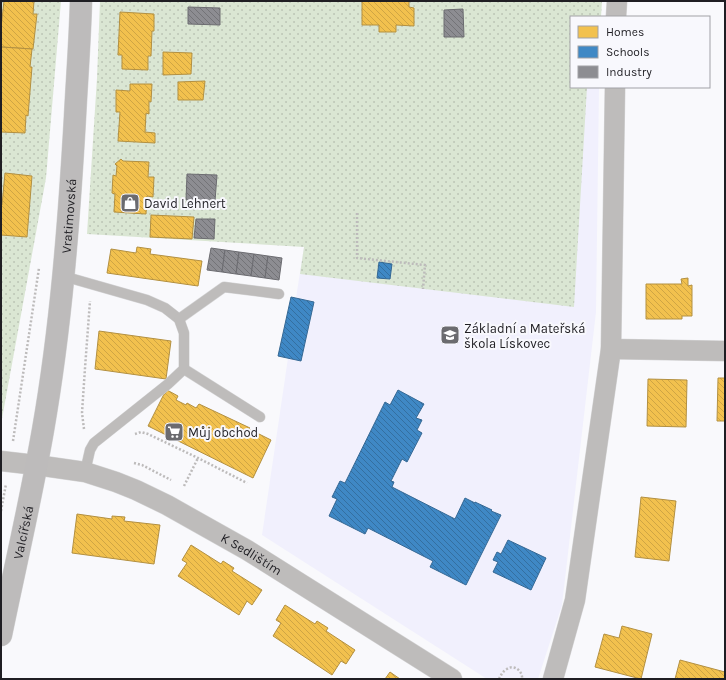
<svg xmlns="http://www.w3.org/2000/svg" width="726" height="680" viewBox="0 0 726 680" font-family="Karla,sans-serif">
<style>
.built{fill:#f1f0fd}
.park{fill:url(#park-dots)}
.homes{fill:url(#homes-back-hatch);stroke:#b39041}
.schools{fill:url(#schools-back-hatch);stroke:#356894}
.industry{fill:url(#industry-back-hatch);stroke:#6c6c71}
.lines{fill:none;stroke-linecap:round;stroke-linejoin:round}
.service-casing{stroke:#d7d7d8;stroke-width:11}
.minor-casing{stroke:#d7d7d8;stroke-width:21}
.secondary-casing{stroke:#d7d7d8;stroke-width:23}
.path{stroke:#bdbbbb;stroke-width:2.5;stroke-dasharray:2 2;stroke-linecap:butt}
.service{stroke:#bebcbb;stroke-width:10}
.minor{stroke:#bebcbb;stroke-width:20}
.secondary{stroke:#bdbbbb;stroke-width:22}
.labels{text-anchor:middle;stroke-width:4;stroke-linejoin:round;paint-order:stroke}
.poi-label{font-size:13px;fill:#1f1e23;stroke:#f8f8fd;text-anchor:start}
.street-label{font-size:13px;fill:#1f1e23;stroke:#f8f8fd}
</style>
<defs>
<pattern id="park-dots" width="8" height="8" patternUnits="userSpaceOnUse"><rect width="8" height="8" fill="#dae6d3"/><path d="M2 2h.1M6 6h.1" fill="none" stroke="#bbc5b5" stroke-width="1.8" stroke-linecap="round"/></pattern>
<pattern id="homes-back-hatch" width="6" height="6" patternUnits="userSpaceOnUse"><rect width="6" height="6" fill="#f2c14e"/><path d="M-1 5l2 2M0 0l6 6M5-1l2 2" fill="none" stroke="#cfa544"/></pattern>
<pattern id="schools-back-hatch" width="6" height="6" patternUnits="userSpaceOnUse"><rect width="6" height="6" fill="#3f88c5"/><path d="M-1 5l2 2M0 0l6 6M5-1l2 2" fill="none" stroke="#346fa0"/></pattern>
<pattern id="industry-back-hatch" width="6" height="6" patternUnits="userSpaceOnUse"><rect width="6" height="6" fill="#8d8d92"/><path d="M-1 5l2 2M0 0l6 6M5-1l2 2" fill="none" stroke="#737377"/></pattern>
</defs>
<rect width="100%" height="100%" fill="#f9f9fc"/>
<polygon class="built" points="571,41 571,87 599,87 596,312 562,605 538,679 487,679 262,535 288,358 301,360 314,302 296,298 304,247"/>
<g class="park">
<polygon points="1,1 61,1 46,178 1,424"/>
<polygon points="100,1 602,1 601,17 571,17 571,41 490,40 571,41 571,87 587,87 574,307 300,274 304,247 87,234 97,78"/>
</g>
<g class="homes">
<polygon points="4,1 34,1 33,14 37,14 33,49 1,47 1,28"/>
<polygon points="362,1 409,1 409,7 414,8 414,26 396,25 396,32 379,32 379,25 362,25"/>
<polygon points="120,12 154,14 154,31 152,31 151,56 148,56 148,70 122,69 122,55 118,55"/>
<polygon points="1,47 32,49 30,67 32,67 28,116 26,115 25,133 1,132"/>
<polygon points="163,52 192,53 191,74 163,75"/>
<polygon points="205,81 203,100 178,100 178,82"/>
<polygon points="130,84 152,84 151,102 149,101 149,114 146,113 145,132 155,133 155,143 118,141 120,112 116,112 116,90 130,91"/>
<polygon points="121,159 123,161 149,162 148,177 154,177 153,197 147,196 146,214 114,212 115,194 112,193 113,175 116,176 117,166 115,164"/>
<polygon points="5,173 32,176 27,237 1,235 1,204 2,205"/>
<polygon points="151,215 194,217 192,239 150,237"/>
<polygon points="137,247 151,249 150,254 202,261 198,286 107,273 111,249 136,253"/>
<polygon points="688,278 688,286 692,285 692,316 682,316 682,319 646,319 646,284 682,284 681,279"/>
<polygon points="99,331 171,341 166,379 95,369"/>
<polygon points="718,378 725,378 725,421 717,421"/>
<polygon points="648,379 687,380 686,427 647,426"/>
<polygon points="167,390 178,396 176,400 186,405 187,403 196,408 199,404 250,428 249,429 271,440 253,478 148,426 164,394 165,394"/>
<polygon points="641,497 676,501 669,561 635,557"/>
<polygon points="77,514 112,519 112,516 125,517 124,521 160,525 154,564 72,553"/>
<polygon points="191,545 221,564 223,561 234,568 232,571 262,590 252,605 247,601 239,615 178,576 187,563 182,560"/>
<polygon points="285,605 315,624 317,621 328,628 326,631 355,650 346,664 341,661 332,675 273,636 281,623 276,620"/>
<polygon points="622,626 652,634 641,679 595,667 604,634 619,638"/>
<polygon points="680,660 725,672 725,679 675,679"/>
<polygon points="390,672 400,679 385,679"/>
</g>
<g class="schools">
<polygon points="379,262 392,264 390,279 377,278"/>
<polygon points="291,297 314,302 301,361 278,356"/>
<polygon points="398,390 424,404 416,418 422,420 417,430 422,433 407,462 402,459 391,481 394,482 392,487 455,519 465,498 475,503 475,502 492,510 491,511 501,515 466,585 430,567 433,561 368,528 365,534 329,516 337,499 332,497 340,481 345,483 385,402 390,405"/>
<polygon points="508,540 546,558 531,590 493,572 498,562 493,560 497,552 501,554"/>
</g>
<g class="industry">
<polygon points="188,7 220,8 220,25 188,24"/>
<polygon points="463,9 464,37 444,37 444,10"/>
<polygon points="187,174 217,175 215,201 186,200"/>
<polygon points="196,219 215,219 214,239 194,238"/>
<polygon points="211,248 225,250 222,272 207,270"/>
<polygon points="225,250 239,252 236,274 222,272"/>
<polygon points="239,252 254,254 251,276 236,274"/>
<polygon points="254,254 268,256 265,278 251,276"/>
<polygon points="268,256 282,258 279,280 265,278"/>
</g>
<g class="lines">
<defs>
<g id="service">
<polyline points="63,276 147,300 165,308 179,319 184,333 184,369 168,384 94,443 90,450 85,472"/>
<polyline points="179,319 224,287 279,294"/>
<polyline points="184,369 260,417"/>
</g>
<g id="minor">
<polyline points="616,17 617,1"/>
<polyline points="611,349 725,351"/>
<path id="s1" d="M1 461 36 465 85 472 116 482 136 490 167 505 247 550 452 679"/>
<polyline points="553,679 575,600 611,349 615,87"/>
</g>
<g id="secondary">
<path id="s2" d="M1 635C15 567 31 499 43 430 61 327 69 222 75 117 77 78 80 40 81 1"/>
</g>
</defs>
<use href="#service" class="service-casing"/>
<use href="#minor" class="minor-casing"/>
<use href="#secondary" class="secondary-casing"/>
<g class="path">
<polyline points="357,213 357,258 425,265 423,289"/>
<polyline points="84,429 82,413 85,368 90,301"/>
<polyline points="135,434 141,432 148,434 198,458 247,483"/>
<polyline points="13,441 39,268"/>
<polyline points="134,463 142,465 171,480"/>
<polyline points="184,486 198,458"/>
<polyline points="1,511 6,484"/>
<path d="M499 679C501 675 503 671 507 669 514 664 523 671 522 679"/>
</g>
<use href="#service" class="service"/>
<use href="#minor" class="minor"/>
<use href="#secondary" class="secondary"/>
</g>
<defs>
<symbol id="shop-square" viewBox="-11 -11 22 22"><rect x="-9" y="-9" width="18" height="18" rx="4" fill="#6b6b6f" stroke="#f8f8fd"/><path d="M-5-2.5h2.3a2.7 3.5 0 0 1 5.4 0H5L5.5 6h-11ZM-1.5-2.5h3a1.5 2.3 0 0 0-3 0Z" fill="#fff"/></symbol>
<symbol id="school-square" viewBox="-11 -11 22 22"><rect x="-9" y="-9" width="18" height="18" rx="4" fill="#6b6b6f" stroke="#f8f8fd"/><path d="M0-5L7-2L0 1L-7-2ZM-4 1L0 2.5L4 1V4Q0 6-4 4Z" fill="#fff"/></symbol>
<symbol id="supermarket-square" viewBox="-11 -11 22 22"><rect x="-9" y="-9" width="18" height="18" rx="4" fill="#6b6b6f" stroke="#f8f8fd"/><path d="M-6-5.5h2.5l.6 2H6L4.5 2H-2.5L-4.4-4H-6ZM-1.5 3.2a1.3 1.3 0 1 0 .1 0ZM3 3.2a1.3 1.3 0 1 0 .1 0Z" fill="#fff"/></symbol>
</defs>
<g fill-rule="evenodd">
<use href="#shop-square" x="119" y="192" width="22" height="22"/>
<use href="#school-square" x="439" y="324" width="22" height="22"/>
<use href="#supermarket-square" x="163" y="421" width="22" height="22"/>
</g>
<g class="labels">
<g class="poi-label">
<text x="144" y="208">David Lehnert</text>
<text x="464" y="333">Základní a Mateřská<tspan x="464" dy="15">škola Lískovec</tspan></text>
<text x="188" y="437">Můj obchod</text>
</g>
<g class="street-label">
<text dy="5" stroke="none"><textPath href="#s2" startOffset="425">Vratimovská</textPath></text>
<text dy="5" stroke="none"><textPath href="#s2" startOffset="105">Valcířská</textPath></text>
<text dy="5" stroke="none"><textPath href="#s1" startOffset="271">K Sedlištím</textPath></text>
</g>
</g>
<rect width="726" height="680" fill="none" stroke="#1f1e23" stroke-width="4"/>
<rect x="570" y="16" width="140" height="72" fill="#f8f8fd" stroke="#a1a1a6"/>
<rect x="578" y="26" width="20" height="12" fill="#f2c14e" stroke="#a1a1a6"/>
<text x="606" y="36" font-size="12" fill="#1f1e23">Homes</text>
<rect x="578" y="46" width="20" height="12" fill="#3f88c5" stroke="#a1a1a6"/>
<text x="606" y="56" font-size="12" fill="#1f1e23">Schools</text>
<rect x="578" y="66" width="20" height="12" fill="#8d8d92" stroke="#a1a1a6"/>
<text x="606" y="76" font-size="12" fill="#1f1e23">Industry</text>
</svg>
